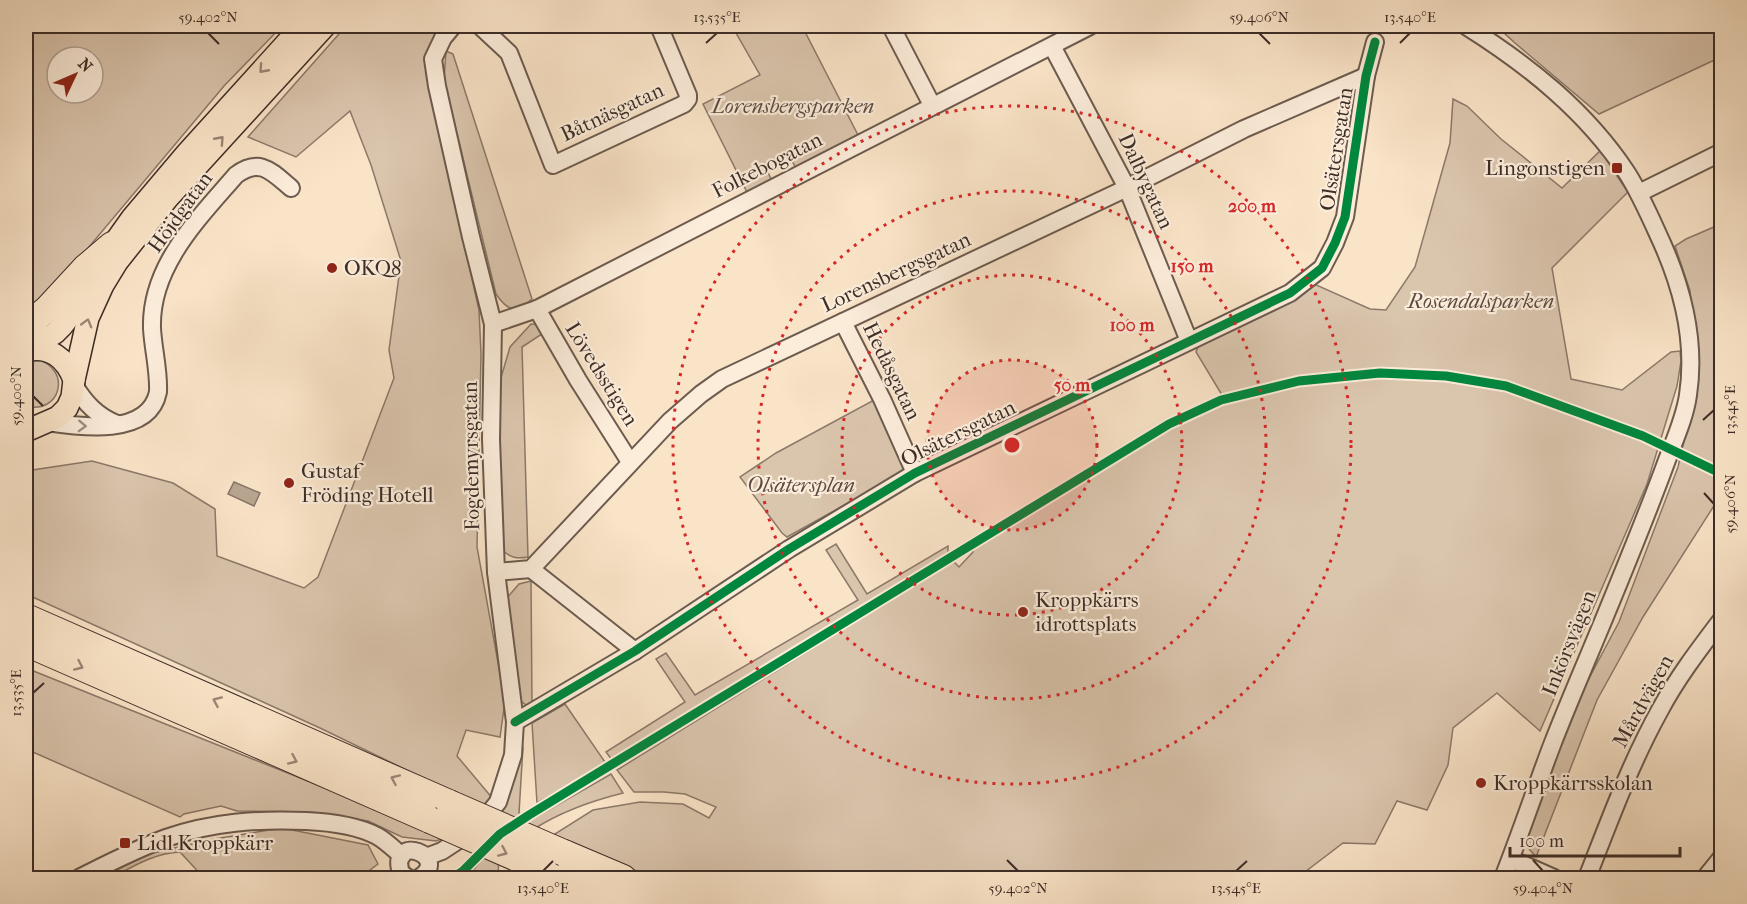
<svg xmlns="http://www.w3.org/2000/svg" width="1747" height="904" viewBox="0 0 1747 904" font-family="'IM FELL French Canon',serif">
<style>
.green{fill:#dac5ad;stroke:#8b796a;stroke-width:1.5;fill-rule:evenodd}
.water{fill:#b9a691;stroke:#877667;stroke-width:1.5}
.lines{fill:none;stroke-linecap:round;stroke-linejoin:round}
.minor-casing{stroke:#6c5b4f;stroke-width:20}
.major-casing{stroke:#3c2d27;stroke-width:24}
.highway-casing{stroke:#3c2d27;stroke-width:28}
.minor{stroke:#fceddb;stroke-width:16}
.major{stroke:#fae4c8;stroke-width:21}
.highway{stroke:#fae4c8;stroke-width:26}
.highway-bridge-casing{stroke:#3c2d27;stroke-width:28;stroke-linecap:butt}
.highway-bridge{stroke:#fae4c8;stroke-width:26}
.cycleway-casing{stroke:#fceddb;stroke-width:13}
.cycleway{stroke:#00873e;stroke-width:9}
.oneway{stroke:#9b8878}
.oneway2{stroke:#9c8d81}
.ticks{fill:none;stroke:#3c2d27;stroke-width:2}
.ring{fill:none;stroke:#d62828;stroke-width:3;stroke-dasharray:3 6}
.poi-dot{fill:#8f2418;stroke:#fceddb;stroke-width:2}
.labels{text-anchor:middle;stroke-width:4.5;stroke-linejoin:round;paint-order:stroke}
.park-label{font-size:21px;font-style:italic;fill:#5c4b42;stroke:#fceddb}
.street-label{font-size:21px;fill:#3c2d27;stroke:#fceddb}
.poi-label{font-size:21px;fill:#3c2d27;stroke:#fceddb;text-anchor:start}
.centre{fill:#d62828;stroke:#fceddb;stroke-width:3}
.ring-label{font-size:18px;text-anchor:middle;font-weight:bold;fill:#d62828;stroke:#fceddb;stroke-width:4.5;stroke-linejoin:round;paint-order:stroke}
.neatline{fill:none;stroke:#3c2d27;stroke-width:2}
.ticks-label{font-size:15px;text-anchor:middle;fill:#3c2d27}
</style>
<rect width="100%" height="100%" fill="#fae4c8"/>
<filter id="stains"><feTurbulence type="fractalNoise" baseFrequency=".00333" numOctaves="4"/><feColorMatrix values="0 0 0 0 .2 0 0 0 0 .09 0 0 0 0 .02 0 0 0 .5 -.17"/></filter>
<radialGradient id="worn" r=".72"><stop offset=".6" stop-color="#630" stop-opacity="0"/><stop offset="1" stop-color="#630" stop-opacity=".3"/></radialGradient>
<g class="green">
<path d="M26 26H282L224 86 47 297 26 314ZM57 57H93V93H57Z"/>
<polygon points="346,26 440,26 427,51 426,73 479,310 481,354 477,547 505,701 500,737 466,730 457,756 493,799 483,807 320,728 26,594 26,471 92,461 173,483 215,509 217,556 304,588 318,577 394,378 389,350 401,261 371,165 350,111 296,157 248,137"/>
<polygon points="732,26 802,26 858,135 856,139 797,170 787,152 764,164 773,183 747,192 703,104 760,75"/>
<polygon points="1506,26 1721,26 1721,57 1599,114 1515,43 1503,32"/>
<path d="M446 51 453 54 532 299C516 313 508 312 496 294L444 80Z"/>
<polygon points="1453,99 1467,106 1501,139 1562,188 1601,150 1618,175 1617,176 1628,192 1552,268 1571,379 1622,390 1671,352 1680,351 1681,361 1677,386 1647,484 1540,731 1497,693 1453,728 1448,765 1427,810 1397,801 1375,844 1343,843 1297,878 1269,878 1247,873 1237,878 655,878 550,837 593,810 640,802 683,804 709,818 716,807 685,794 664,792 634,792 617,770 953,561 959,567 973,552 970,540 1167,421 1222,395 1196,352 1199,344 1312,283 1370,309 1386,310 1415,267 1450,143"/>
<polygon points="1721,224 1721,503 1717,501 1643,617 1597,700 1536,857 1525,844 1578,699 1619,622 1678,467 1698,381 1690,291 1675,246 1686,239"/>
<path d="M531 324 541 325 545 332 522 347 528 557C517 559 511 558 502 550L498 476 500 381 510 347Z"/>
<path d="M37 359C73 370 60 415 26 406V361Z"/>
<polygon points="874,400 904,466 902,473 787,537 782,533 740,477 776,453"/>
<polygon points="836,544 867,594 948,546 948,556 808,642 615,764 606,752 685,702 656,659 666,653 695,695 858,600 826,550"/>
<polygon points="531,581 532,705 526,705 521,701 506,599 519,584"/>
<polygon points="26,668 447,837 436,841 402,837 368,821 310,812 237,811 221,806 184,814 180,817 26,749"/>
<polygon points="565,704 607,765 537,803 532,723"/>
<path d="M523 747 519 813 529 819 536 817 611 774 623 793C591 801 562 811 534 829L499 812 509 790Z"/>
<path d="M282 828 368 845 378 864 359 878H204L180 852C155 853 134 866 113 877L110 873 144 855 214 839Z"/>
<polygon points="487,853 499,860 498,873 501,878 467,878"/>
</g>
<polygon class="water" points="234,482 260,493 254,506 228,494"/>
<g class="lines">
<defs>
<g id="minor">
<polyline points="480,26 509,53 553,165 684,104 688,99 688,95 659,26"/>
<polyline points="891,26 932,105"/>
<path d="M1466 26C1528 65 1586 111 1627 173 1641 195 1651 219 1662 243 1683 290 1696 342 1688 395 1685 417 1675 439 1667 460 1648 512 1627 563 1606 614 1588 658 1569 701 1552 745 1535 790 1520 835 1503 878"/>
<polyline points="1052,46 1127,188 1189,341"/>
<polyline points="1639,193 1722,152"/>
<polyline points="537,309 578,380 630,462"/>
<polyline points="843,322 882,399 915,473"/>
<polyline points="493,324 537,309 1090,26"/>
<path d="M74 385C85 403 97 416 117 424"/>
<path d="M47 422C80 427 149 437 158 392 159 370 153 349 152 328 150 266 199 218 236 175 260 157 272 172 291 188"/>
<polyline points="531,569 635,651"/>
<polyline points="496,572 531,569 670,421 701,394 722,379 1127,188 1244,129 1366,76"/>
<polyline points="515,722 635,651 789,549 915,473 1290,293 1322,268 1335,243 1345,217 1366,76 1375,42"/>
<polyline points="426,857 442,851 477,828 498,802 513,755 515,722 496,572 491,439 493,324 471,237 437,86 433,59 443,38 453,26"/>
<polyline points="1511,859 1554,878"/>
<path d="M79 878C107 864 136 849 166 838 212 822 258 819 306 821 328 822 356 825 377 836 386 841 394 849 402 856"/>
<path d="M408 878 401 873C388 832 453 856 419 878"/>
<path d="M1587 878C1609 822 1630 764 1660 710 1677 678 1700 648 1722 619"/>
<polyline points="1705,878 1722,857"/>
</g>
<g id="major">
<polyline points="29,350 55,333 62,326 72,313 95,270 132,218 187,153 302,26"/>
<path d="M26 351C49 345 66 358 74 380"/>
<polyline points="26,431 58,417 67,408 72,397 74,380 88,318 103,285 117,262 167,199 325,26"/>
</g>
<g id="highway">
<polyline points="26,327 48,308 85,268 112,245"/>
<polyline points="26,617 449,803"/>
<polyline points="26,643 430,820"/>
<polyline points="564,853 623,878"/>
<polyline points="544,870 563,878"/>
</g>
</defs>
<use href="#minor" class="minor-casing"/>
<use href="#major" class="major-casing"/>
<use href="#highway" class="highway-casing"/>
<use href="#minor" class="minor"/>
<use href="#major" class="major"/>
<use href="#highway" class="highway"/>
<defs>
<g id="highway-bridge">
<polyline points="449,803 564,853"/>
<polyline points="430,820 544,870"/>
</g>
</defs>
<use href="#highway-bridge" class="highway-bridge-casing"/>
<use href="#highway-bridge" class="highway-bridge"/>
<defs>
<g id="cycleway">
<polyline points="515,722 635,651 789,549 915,473 1290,293 1322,268 1335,243 1345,217 1366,76 1375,42"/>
<polyline points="452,878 463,871 500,834 529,815 1169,424 1221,400 1299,381 1380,373 1446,376 1506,386 1643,436 1722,474"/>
</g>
</defs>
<use href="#cycleway" class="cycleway-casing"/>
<use href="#cycleway" class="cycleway"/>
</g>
<defs><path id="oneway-chevron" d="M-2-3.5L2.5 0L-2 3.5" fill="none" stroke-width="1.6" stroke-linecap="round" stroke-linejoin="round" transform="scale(1.5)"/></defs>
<g class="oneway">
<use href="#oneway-chevron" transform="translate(263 69) rotate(132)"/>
<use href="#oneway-chevron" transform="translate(220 140) rotate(-48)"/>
<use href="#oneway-chevron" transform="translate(87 323) rotate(-74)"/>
<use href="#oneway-chevron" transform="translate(79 666) rotate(24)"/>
<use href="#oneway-chevron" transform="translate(217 701) rotate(-156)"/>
<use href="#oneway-chevron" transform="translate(293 760) rotate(24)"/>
<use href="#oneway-chevron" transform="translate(395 779) rotate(-156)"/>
<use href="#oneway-chevron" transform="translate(503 852) rotate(24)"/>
</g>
<use class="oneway2" href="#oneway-chevron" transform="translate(82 426) rotate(2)"/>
<path class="ticks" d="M208 33 219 44M1259 33 1270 44M706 43 717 33M1400 43 1410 33M33 396 43 406M1703 420 1714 410M1704 493 1714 504M33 693 44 683M1007 860 1018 871M1533 860 1543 871M543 871 553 861M1236 871 1247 861"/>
<circle cx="1012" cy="445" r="85" fill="#d62828" fill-opacity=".12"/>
<g class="ring">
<circle cx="1012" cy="445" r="85"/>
<circle cx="1012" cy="445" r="170"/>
<circle cx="1012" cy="445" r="254"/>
<circle cx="1012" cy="445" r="339"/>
</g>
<g class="poi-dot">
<rect x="1611" y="162" width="12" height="12" rx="3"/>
<circle cx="332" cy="268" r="6"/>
<circle cx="289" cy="483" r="6"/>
<circle cx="1023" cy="612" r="6"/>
<circle cx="1481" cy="783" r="6"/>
<rect x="119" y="837" width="12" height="12" rx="3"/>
</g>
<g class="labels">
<g class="park-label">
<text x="793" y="113">Lorensbergsparken</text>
<text x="1481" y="308">Rosendalsparken</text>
<text x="801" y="492">Olsätersplan</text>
</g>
<g class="street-label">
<text transform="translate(612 112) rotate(-25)" y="7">Båtnäsgatan</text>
<text transform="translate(1336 149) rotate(-81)" y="7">Olsätersgatan</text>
<text transform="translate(767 165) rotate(-27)" y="7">Folkebogatan</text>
<text transform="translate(1146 181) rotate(65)" y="7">Dalbygatan</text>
<text transform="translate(180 212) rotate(-54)" y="7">Höjdgatan</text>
<text transform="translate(896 272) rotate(-25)" y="7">Lorensbergsgatan</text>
<text transform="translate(892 371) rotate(64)" y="7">Hedåsgatan</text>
<text transform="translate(602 374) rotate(58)" y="7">Lövedsstigen</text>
<text transform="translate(958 433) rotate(-26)" y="7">Olsätersgatan</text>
<text transform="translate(471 456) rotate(-91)" y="7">Fogdemyrsgatan</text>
<text transform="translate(1569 643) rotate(-68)" y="7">Inkörsvägen</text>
<text transform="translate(1643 701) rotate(-61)" y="7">Mårdvägen</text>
</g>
<g class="poi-label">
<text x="1605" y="175" text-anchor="end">Lingonstigen</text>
<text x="344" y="275">OKQ8</text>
<text x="301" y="478">Gustaf<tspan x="301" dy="24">Fröding Hotell</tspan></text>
<text x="1035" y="607">Kroppkärrs<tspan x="1035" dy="24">idrottsplats</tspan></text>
<text x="1493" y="790">Kroppkärrsskolan</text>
<text x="137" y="850">Lidl Kroppkärr</text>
</g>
</g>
<circle cx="1012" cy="445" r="9" class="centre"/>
<g class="ring-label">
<text x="1252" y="212">200 m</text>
<text x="1192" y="272">150 m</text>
<text x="1132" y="331">100 m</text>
<text x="1072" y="391">50 m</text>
</g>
<rect width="1747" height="904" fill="none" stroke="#fae4c8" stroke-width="66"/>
<g transform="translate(75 75) rotate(46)"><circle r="28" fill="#fceddb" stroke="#afa093" stroke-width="1.5"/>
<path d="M0-4.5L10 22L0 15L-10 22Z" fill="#8f2418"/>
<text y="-9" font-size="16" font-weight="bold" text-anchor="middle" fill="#3c2d27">N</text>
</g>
<path d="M1510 847v9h170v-9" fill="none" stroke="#3c2d27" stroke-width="3"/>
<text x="1519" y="847" font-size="18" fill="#3c2d27" stroke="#fceddb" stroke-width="4.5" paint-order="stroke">100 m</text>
<rect x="33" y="33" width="1681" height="838" class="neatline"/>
<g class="ticks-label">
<text x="208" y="22">59.402°N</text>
<text x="717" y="22">13.535°E</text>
<text x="1259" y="22">59.406°N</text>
<text x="1410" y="22">13.540°E</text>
<text transform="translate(16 396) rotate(-90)" y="5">59.400°N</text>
<text transform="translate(1730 410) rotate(-90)" y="5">13.545°E</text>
<text transform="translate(1730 504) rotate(-90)" y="5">59.406°N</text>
<text transform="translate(16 693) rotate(-90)" y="5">13.535°E</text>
<text x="543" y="893">13.540°E</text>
<text x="1018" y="893">59.402°N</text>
<text x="1236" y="893">13.545°E</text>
<text x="1543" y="893">59.404°N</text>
</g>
<rect width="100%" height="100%" filter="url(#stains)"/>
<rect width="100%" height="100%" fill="url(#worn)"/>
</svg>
